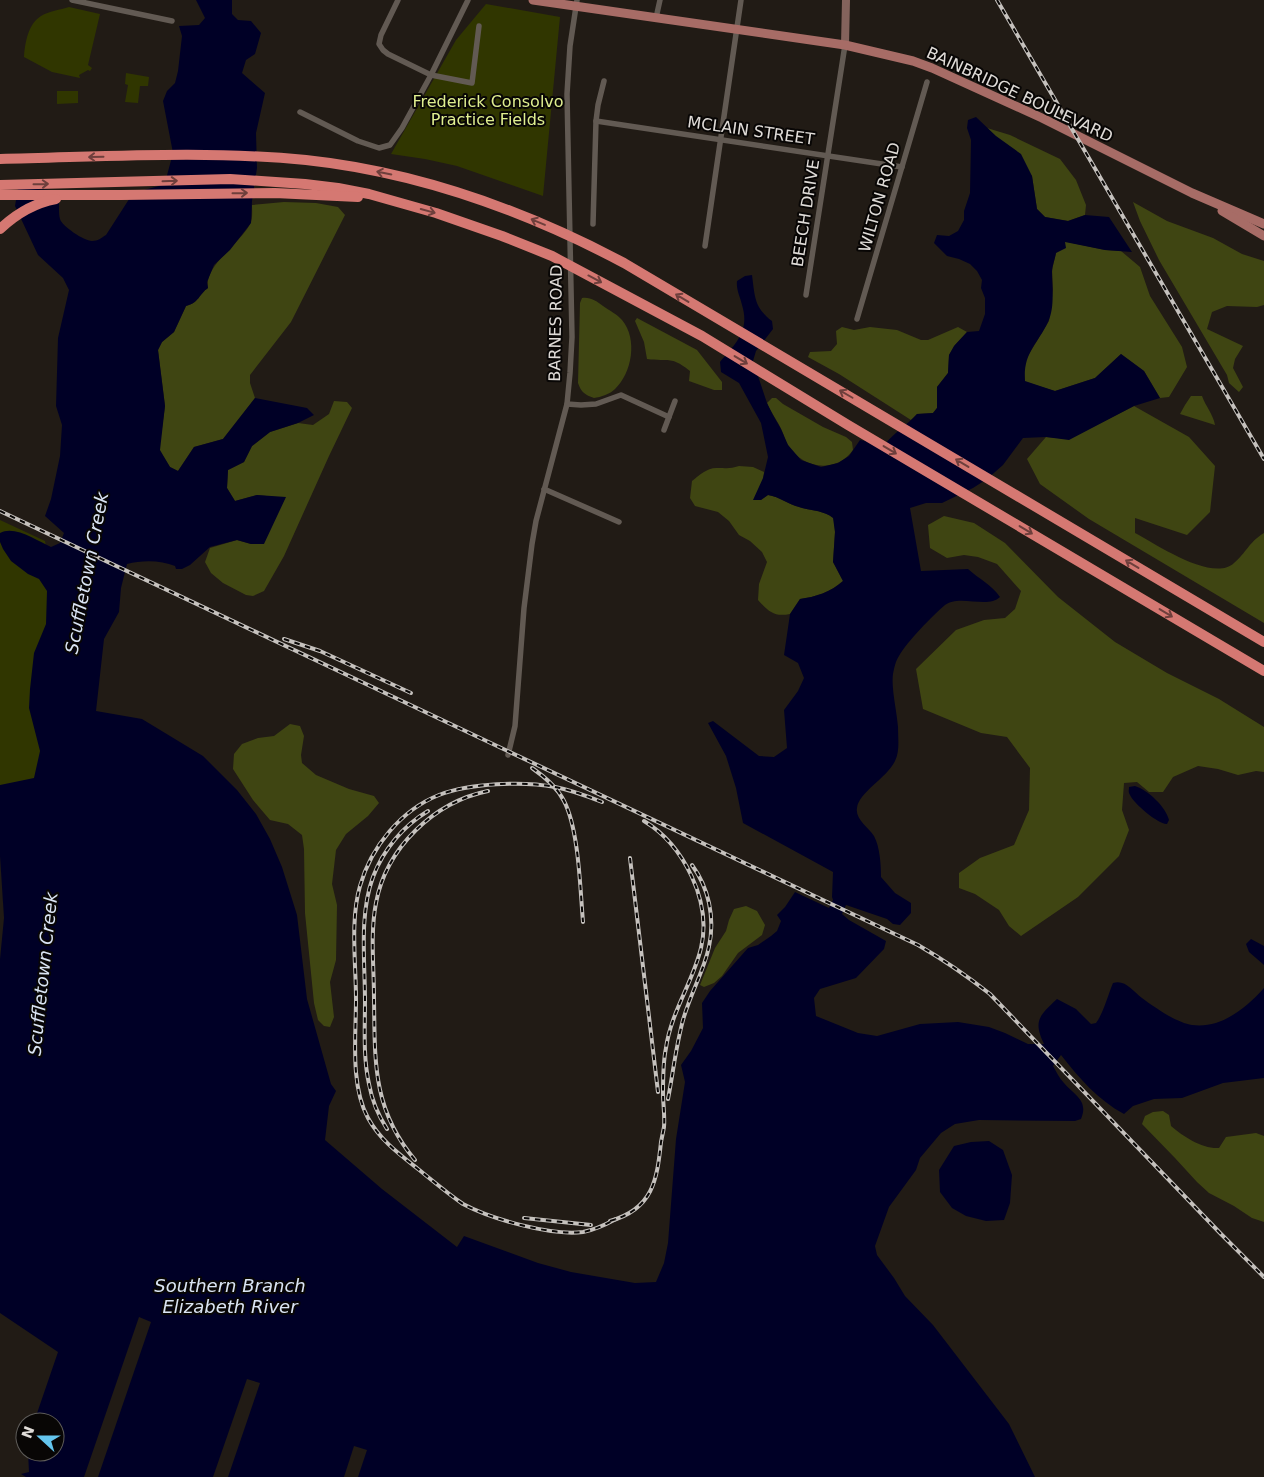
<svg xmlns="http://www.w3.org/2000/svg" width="1264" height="1477" viewBox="0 0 1264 1477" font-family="'DejaVu Sans',sans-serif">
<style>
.green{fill:#303600}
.forest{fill:#3f4512}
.water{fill:#000026}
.pier{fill:#211b15}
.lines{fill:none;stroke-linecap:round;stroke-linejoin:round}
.street{stroke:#625a53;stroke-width:5.5}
.secondary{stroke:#84635c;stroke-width:8}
.primary{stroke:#a76c66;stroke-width:9}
.highway{stroke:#d57872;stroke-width:10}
.rail-casing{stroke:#c5c1bd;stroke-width:4}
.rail{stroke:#080605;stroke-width:2;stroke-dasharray:5.5;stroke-linecap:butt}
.oneway{stroke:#6e3f3c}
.labels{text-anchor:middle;stroke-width:4;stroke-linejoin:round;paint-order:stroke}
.street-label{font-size:16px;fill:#e0dcd8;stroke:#080605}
.park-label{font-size:16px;fill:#dfee8f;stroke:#080605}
.water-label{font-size:18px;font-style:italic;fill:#dae4f4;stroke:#080605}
</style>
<rect width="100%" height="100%" fill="#211b15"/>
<g class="green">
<polygon points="486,4 560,17 543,196 457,166 425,159 391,154 456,40"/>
<path d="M69 7 100 14 88 65 92 68 90 71 88 70 79 75 80 78 52 72 24 57C25 43 28 24 41 16 49 11 60 10 69 7Z"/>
<polygon points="126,73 149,77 148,86 140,86 138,103 125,102 128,85 125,84"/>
<polygon points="57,91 78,91 78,103 57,104"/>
<polygon points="0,520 45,541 53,586 43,751 35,781 0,788"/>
</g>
<g class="forest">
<polygon points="987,128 1010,135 1060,159 1076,180 1086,205 1085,215 1068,221 1045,217 1037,209 1032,176"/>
<path d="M284 202 316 203 338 207 345 215 291 322 250 375V383L255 398 223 439 194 447 178 471 170 467 159 450 165 406 158 350 162 342 174 332 186 306C199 303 199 294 208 288 204 265 240 244 250 224 253 219 252 210 252 205Z"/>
<polygon points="1133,202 1167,221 1213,238 1242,254 1264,261 1264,305 1257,307 1227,306 1212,312 1207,329 1243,346 1235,359 1233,368 1243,387 1239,392 1229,383 1227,375 1159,260 1140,221"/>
<polygon points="1063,241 1105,250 1121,251 1140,267 1150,296 1182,347 1187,367 1169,397 1160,398 1144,371 1121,354 1095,378 1055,391 1025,382 1024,373 1026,359 1049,321 1053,290 1052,270 1056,253"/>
<path d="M582 298C591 297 596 301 603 306 610 311 617 314 622 320 638 339 632 373 615 389 610 394 601 397 594 398 585 395 581 392 578 383L580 303Z"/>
<path d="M637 318 697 350 722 382V390H714L689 381 690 371C671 355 667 362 647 359L644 342 635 321Z"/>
<polygon points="842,327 854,330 870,327 897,330 921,340 928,340 958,327 967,332 955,345 949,355 948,373 937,387 937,408 933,413 917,414 911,420 839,374 808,357 810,352 831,351 837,344 836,331"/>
<path d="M1191 396H1202C1206 407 1213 414 1215 425L1180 414 1185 405Z"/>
<path d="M772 398H776L783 404 823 427 846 437 852 442 853 450C836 474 802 469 788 445 785 441 784 435 782 431 778 421 771 413 767 403Z"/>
<polygon points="334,401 347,402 352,408 329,456 284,556 264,591 253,596 246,595 223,583 211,573 205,562 210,548 237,540 251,544 275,518 285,498 257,495 235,501 227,488 228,470 244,462 252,446 270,432 298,423 313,425 329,414"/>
<path d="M1134 406 1189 437 1215 466 1210 512 1187 535 1135 518V533C1156 544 1213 583 1234 563 1247 552 1248 543 1264 533V623L1089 519 1040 484 1027 459 1046 437 1069 439Z"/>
<path d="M739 466 753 467 764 472 761 500 768 495C780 497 788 504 799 507 811 511 823 510 834 518L835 532 833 562 843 581C831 592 815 597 800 599L790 614C774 617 769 612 758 600L759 584 767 562 762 552 750 541 739 535 729 521 718 512 695 506 690 498 692 481C699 475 708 467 718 468 727 468 730 469 739 466Z"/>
<polygon points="944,516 974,523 1005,543 1058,597 1115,642 1167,673 1219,699 1264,727 1264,772 1256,771 1238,775 1218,769 1198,766 1173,777 1163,792 1149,792 1137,782 1124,783 1122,810 1129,830 1119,856 1078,897 1021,936 1009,926 999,910 975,894 959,888 959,873 980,858 1014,845 1029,810 1030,768 1007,737 981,733 923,709 916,669 956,630 984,620 1005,618 1015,609 1021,591 997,564 978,557 964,555 947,558 930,548 928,525"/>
<polygon points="290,724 300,726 304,736 301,755 302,763 316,775 349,789 374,796 379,803 368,816 346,834 336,850 332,884 337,905 336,960 330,982 334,1017 330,1027 324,1026 318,1020 314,1003 305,913 304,849 302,835 288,824 270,820 253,800 233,769 234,754 242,744 258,738 274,736"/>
<polygon points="746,906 757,911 765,925 762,935 738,953 722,976 714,983 704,987 700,985 715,948 726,931 729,920 734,909"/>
<path d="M1163 1111 1169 1115 1171 1126C1184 1137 1202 1149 1219 1148L1226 1137 1256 1133 1264 1136V1222L1252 1218 1234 1206 1209 1193 1197 1182 1175 1158 1142 1124 1145 1116 1153 1112Z"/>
</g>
<g class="water">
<path d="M196 0H232V14L238 20 251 21 261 33 255 54 246 60 242 73 265 93 256 133 257 168 252 201 251 223 230 250 214 265 207 282 208 288C199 294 199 303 186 306L174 332 162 342 158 350 165 406 160 450 170 467 178 471 194 447 223 439 255 398 307 408 314 415 298 423 270 432 252 446 244 462 228 470 227 488 235 501 257 495 286 497 264 544H251L237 540 210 547 190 565 182 569H176L175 566C161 560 142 560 127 564L121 588 119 612 104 639 96 711 142 719 203 756 237 790 256 814 270 839 282 867 297 915 307 999 331 1084 336 1091 329 1106 325 1140 382 1189 457 1247 464 1236 538 1263 571 1272 635 1283 656 1282 664 1263 668 1243 676 1139 685 1082 681 1065 691 1051 703 1028 702 1003 710 991 748 948 758 945 771 936 777 931 781 921 777 915 785 907 795 892 829 908 833 900 832 897 833 872 743 823 736 788 726 756 708 723 713 721 759 756 774 757 787 748 784 710 798 691 804 678 798 663 784 655 790 614 800 599C815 597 831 592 843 581L833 562 835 532 833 518C823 510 811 511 799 507 788 504 780 497 768 495L761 500H753L763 478 768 457 761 423 739 383 721 372 720 362C736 343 750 331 742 305 740 296 736 290 737 281L745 276 752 275C755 297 754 307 772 321L773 329 756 351 753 361 767 403 773 415 781 429 788 445 801 460 821 467 838 463 849 456 860 440 885 444C894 433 907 425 917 414L933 413 937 408V387L948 373 949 355 954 346 967 332 979 331 985 314V298L981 288 982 280 977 271 970 264 959 259 947 256 934 243 937 235 949 236 958 231 964 220V211L970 193 971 140 967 128 968 120 976 117 996 136 1021 154 1032 176 1037 209 1045 217 1068 221 1085 215 1109 217 1132 252 1105 250 1065 242 1066 248 1056 253C1055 259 1052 266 1052 272 1052 288 1055 307 1048 322 1037 345 1023 353 1025 381L1055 391 1095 378 1121 354 1144 371 1160 398 1134 406 1069 440 1046 437 1023 438 1003 465 987 479 973 488 942 503H926L910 508 921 571 968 569C979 579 992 585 1000 597 988 609 959 594 945 605 934 614 906 643 899 656 896 660 894 668 893 674 891 688 897 712 898 727 898 738 900 751 895 761 887 778 859 792 857 808 855 819 868 827 874 836 880 847 881 865 881 877L895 893 911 903V913L900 925 893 924 887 919 846 905 842 914 849 920 886 941 884 949 856 978 820 989 814 998 816 1016 858 1033 877 1036 920 1024 958 1022 989 1027 1005 1033 1028 1044H1044C1033 1021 1039 1016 1057 999L1076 1009 1091 1024 1096 1023C1103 1014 1108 995 1113 983 1125 979 1133 991 1142 998 1154 1007 1177 1023 1192 1025 1221 1029 1246 1008 1264 988V1078L1223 1083 1182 1098 1154 1099 1133 1106 1124 1114C1098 1100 1079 1078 1061 1055L1053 1066C1056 1071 1059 1078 1064 1083 1074 1095 1089 1100 1081 1119L1075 1121 979 1120 955 1124 941 1133 920 1158 916 1170 889 1207 875 1246 877 1255 894 1278 905 1296 933 1325 1009 1424 1035 1477H26L21 1474 29 1472 28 1452H55V1422H34L58 1352 0 1313V785L34 778 40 751 29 708 30 689 34 653 46 624 47 591 39 579 28 574 11 561 3 549 0 542V533C15 525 37 541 51 547L60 543 64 533 45 516 51 499 60 456 62 425 56 406 58 338 69 290 63 278 38 255 15 206 18 188 52 190C63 201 57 206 60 219 62 226 84 241 92 241 98 241 101 238 106 235L133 193 159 186 166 179 173 153 163 101 167 91 175 83 178 71 182 36 179 26 199 25 205 18Z"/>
<path d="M1135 786C1148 790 1166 807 1169 820L1167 824C1159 825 1133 803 1130 795 1128 791 1129 791 1129 787Z"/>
<polygon points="1251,939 1264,946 1264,965 1249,952 1246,944"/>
<polygon points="989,1141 1003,1150 1012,1175 1010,1203 1004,1220 986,1221 966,1216 952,1208 940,1192 939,1170 954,1146 971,1142"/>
</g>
<g class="pier">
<polygon points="0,856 4,918 0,959"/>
<polygon points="139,1317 151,1322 98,1477 84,1477"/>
<polygon points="247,1379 260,1383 228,1477 213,1477"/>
<polygon points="354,1446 367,1450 358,1477 344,1477"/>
</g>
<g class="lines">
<g class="street">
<polyline points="72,0 172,21"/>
<polyline points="398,0 381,35 379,44 383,50 388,54 431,75 472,83 479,26"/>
<polyline points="656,18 660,0"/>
<polyline points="300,112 358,141 379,148 390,145 402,128 431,75 468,0"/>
<polyline points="596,121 902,167"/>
<polyline points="593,224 596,121 598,105 604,81"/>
<polyline points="705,246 741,0"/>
<polyline points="806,295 845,45"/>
<polyline points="857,319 927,82"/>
<polyline points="567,404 581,405 596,404 621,395 669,417"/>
<polyline points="664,430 675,401"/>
<polyline points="544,489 619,522"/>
<polyline points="508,755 515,726 524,608 532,544 536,521 567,404 570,373 572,337 567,94 570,46 577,0"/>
</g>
<polyline class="secondary" points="845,45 846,0"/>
<g class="primary">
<polyline points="533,0 845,45 913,61 932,68 1042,118 1192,193 1264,224"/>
<polyline points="1222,211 1264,236"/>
</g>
<g class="highway">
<path d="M0 159C102 157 204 150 306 160 418 172 524 210 624 263L1264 642"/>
<polyline points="0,185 230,179 305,184 338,188 369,194 436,213 502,236 552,256 702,336 848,425 1264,671"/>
<polyline points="0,195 121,195 275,193 358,197"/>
<path d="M0 229C16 214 34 203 56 199"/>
</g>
<defs>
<g id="rail">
<polyline points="997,0 1264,459"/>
<path d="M0 511 918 945C944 960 967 976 990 994L1221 1234 1264 1277"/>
<polyline points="284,639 320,651 411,693"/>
<path d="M532 768C545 777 557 787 564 801 579 830 580 888 583 922"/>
<path d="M602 802C587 796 571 790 555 787 523 781 470 783 439 795 401 810 371 847 360 886 350 920 356 964 356 999 356 1036 350 1085 368 1118 380 1140 399 1154 418 1169 433 1181 447 1193 463 1204 491 1219 551 1236 583 1232 594 1230 605 1225 616 1219"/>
<polyline points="630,858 658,1092"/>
<path d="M668 1099C673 1073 676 1046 683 1020 695 978 719 950 709 903 706 889 700 876 692 865"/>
<path d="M387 1129C378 1115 372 1101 369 1084 363 1057 365 1028 365 1001 365 961 359 915 373 877 383 850 403 826 428 811"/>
<path d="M415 1160C372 1109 375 1061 374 998 374 967 370 934 376 903 386 848 434 802 488 791"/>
<polyline points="524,1218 591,1225"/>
<path d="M610 1221C653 1209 657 1180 661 1142 662 1137 663 1132 664 1127 665 1116 663 1104 663 1093 663 1078 663 1062 666 1048 671 1012 693 982 701 948 712 902 684 845 644 821"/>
</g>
</defs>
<use href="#rail" class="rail-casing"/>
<use href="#rail" class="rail"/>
</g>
<defs><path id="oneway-shaft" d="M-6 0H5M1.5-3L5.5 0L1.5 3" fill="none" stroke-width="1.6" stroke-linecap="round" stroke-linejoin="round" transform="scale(1.25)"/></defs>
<g class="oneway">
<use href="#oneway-shaft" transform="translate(96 157) rotate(179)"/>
<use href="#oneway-shaft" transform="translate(384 173) rotate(-169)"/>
<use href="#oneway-shaft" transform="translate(170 181) rotate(-2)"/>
<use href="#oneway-shaft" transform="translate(41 184) rotate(-1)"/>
<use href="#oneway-shaft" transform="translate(240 193) rotate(-1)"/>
<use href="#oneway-shaft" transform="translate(428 211) rotate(15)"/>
<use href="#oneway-shaft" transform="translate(538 222) rotate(-157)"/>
<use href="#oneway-shaft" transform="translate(595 279) rotate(28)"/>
<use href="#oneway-shaft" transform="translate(682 298) rotate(-149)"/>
<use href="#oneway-shaft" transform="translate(741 360) rotate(31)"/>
<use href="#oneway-shaft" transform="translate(846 394) rotate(-150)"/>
<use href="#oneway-shaft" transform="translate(890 450) rotate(31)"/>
<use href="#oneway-shaft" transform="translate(962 463) rotate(-149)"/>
<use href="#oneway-shaft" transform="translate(1026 530) rotate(31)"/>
<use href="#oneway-shaft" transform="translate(1132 564) rotate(-149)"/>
<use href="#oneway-shaft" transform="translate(1166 613) rotate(31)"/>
</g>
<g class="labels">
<g class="street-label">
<text transform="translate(1020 94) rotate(25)" y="6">BAINBRIDGE BOULEVARD</text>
<text transform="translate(751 130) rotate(8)" y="6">MCLAIN STREET</text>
<text transform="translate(879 197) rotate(-74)" y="6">WILTON ROAD</text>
<text transform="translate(805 213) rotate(-81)" y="6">BEECH DRIVE</text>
<text transform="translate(555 323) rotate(-89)" y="6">BARNES ROAD</text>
</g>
<g class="park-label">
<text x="488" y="107">Frederick Consolvo<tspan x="488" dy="18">Practice Fields</tspan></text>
</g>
<g class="water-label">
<text transform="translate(87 573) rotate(-79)" y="6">Scuffletown Creek</text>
<text transform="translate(43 974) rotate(-84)" y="6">Scuffletown Creek</text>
<text x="230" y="1292">Southern Branch<tspan x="230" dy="21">Elizabeth River</tspan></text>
</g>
</g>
<g transform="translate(40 1437) rotate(291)"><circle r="24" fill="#080605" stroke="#5e5c59"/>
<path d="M0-4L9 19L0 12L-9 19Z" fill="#64c5ee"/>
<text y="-8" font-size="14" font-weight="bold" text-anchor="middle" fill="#e0dcd8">N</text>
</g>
</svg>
